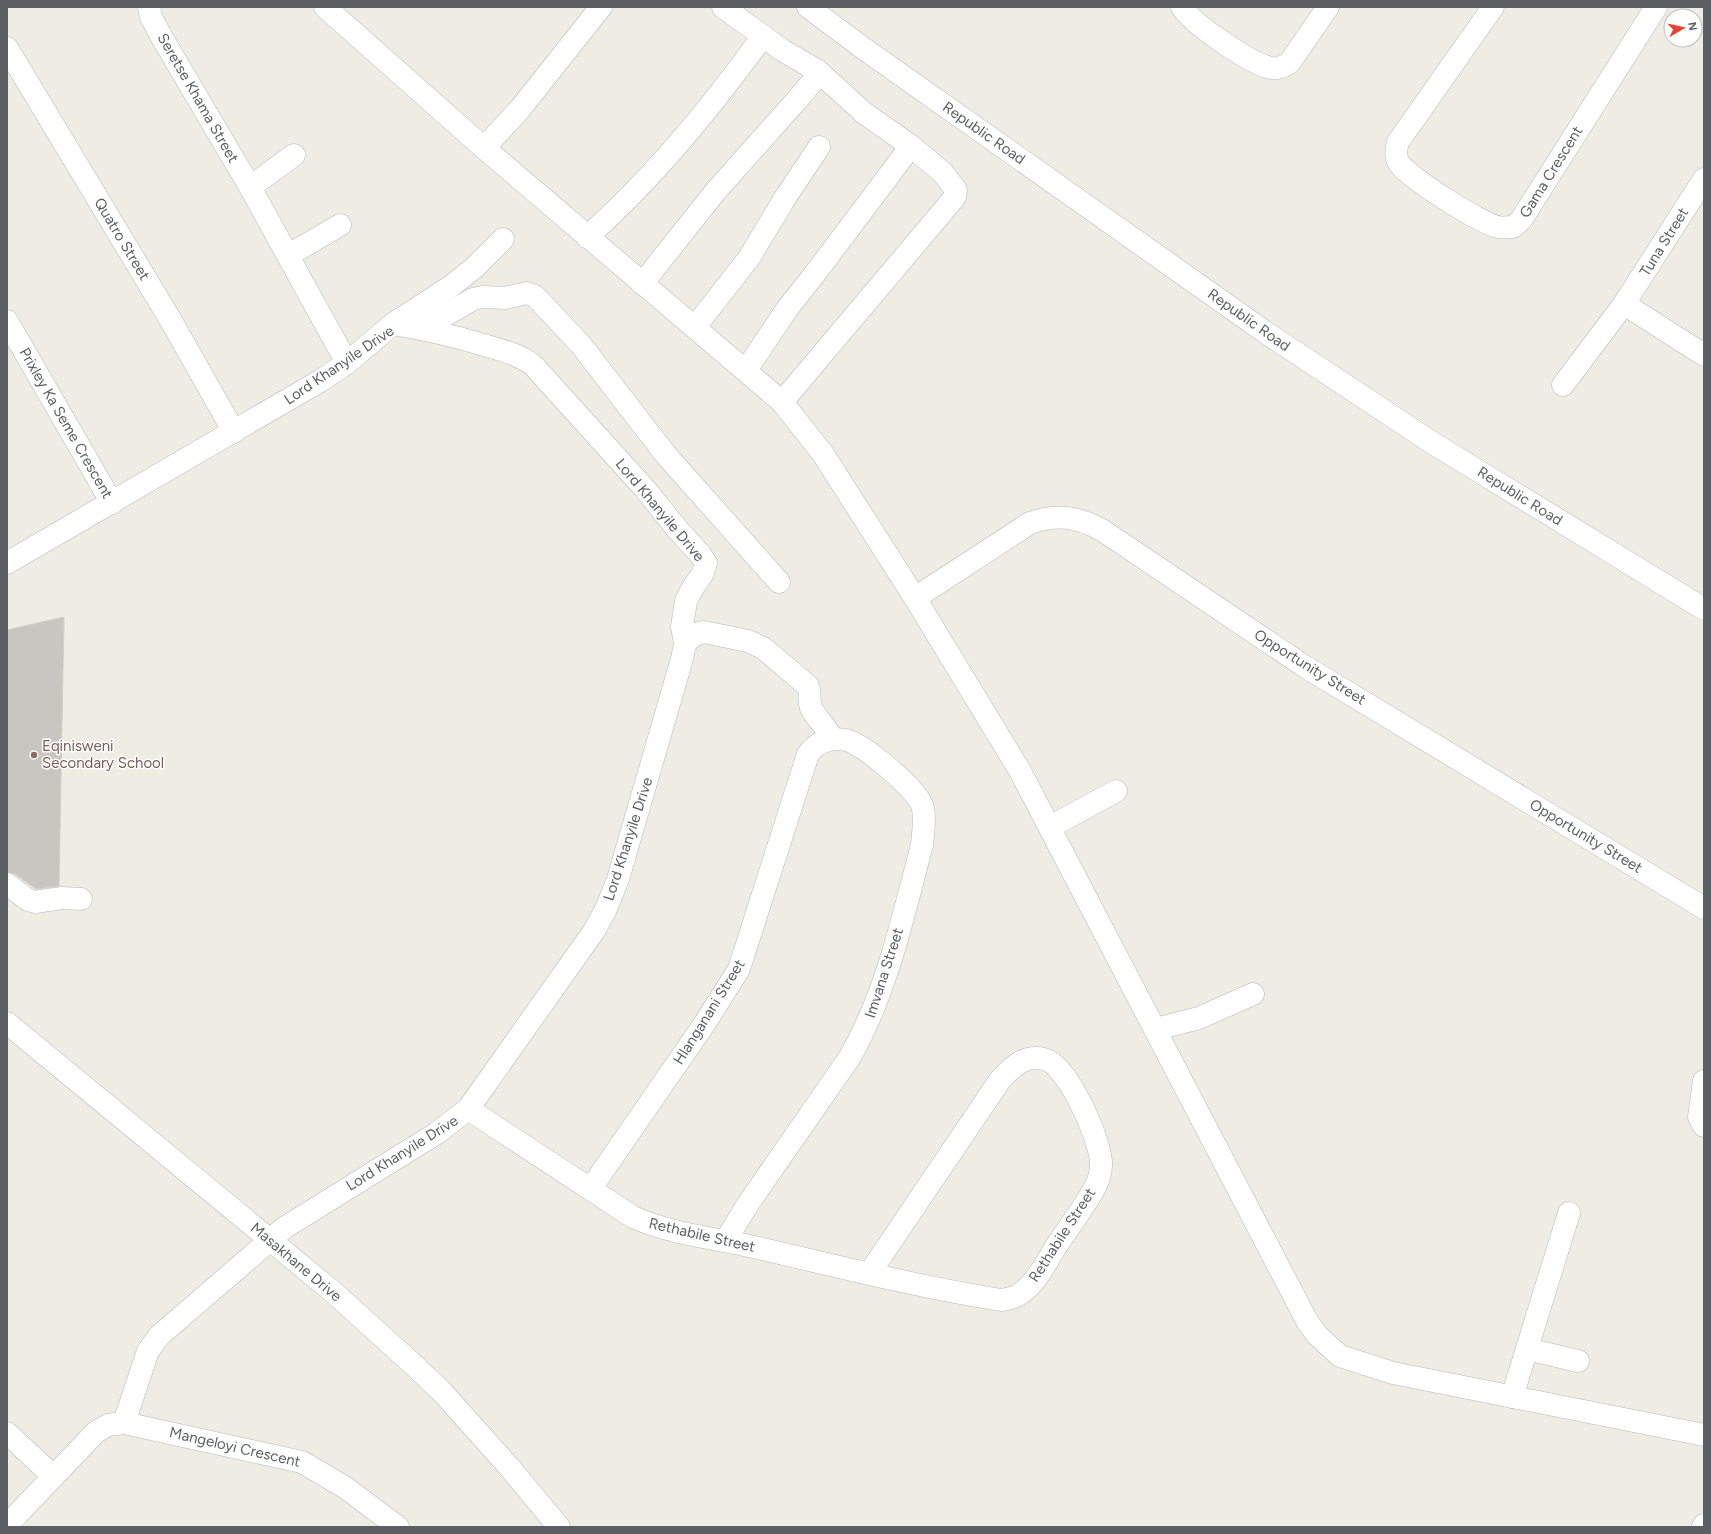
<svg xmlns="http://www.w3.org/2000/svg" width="1711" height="1534" viewBox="0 0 1711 1534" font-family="Figtree,sans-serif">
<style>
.building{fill:#c9c6c1;stroke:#d3cec2}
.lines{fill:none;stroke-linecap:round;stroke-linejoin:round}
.minor-casing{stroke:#b6b9bd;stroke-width:23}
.minor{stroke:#fff;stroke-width:22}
.education-dot{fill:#8d6e63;stroke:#fff;stroke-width:1.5}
.labels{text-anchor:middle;stroke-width:3;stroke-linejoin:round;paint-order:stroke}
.street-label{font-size:15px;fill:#5b5f64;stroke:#fff}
.education-label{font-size:15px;fill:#785e54;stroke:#fff;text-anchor:start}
</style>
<rect width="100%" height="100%" fill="#eeece3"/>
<polygon class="building" points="64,617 59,886 36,889 15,874 7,872 7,630"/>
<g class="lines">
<defs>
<g id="minor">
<polyline points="149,7 151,17 161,36 250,187 347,363"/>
<polyline points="325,7 484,148 782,402 823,454 915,598 1020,771 1307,1321 1317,1335 1340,1356 1393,1373 1704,1435"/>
<polyline points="723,7 782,50 818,71 864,113 911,146 943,173 956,190 955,197 782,402"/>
<polyline points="808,7 863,48 1265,332 1431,442 1704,609"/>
<path d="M1182 7C1192 24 1248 61 1267 67 1275 70 1284 67 1290 62L1328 7"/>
<path d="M1493 7 1398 142C1396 149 1395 157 1399 163 1407 177 1482 224 1498 227 1503 228 1508 227 1513 227L1521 220 1656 7"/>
<polyline points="7,48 170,319 234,432"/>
<polyline points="484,148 520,109 601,7"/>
<polyline points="250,187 294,155"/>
<path d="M587 237C654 178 711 108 763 36"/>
<polyline points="289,255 340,225"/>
<polyline points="642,284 715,192 797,100 820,73"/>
<polyline points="1624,304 1704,355"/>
<polyline points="7,321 112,503"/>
<polyline points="695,327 749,258 785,198 819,147"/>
<polyline points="422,329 473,299 483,297 505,298 527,293 535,296 581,345 666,455 779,582"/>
<polyline points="746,370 787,309 814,275 911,146"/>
<polyline points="1563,385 1624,304 1704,179"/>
<polyline points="7,563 320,381 347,363 393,324 450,287 474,268 503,239"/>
<path d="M915 598 1030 523C1058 513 1077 517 1102 530L1304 666 1704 908"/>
<path d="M685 643 696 634 704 632 748 641 763 648 808 686C812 694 807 701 812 710 818 720 827 727 832 739"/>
<polyline points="1050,827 1116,791"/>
<polyline points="7,884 28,900 35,902 62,898 81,899"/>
<polyline points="7,1023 332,1291 417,1368 443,1393 510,1468 559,1527"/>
<polyline points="1156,1029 1199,1018 1253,994"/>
<polyline points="1704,1081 1699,1117 1704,1126"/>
<path d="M468 1109 633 1217C671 1234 714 1238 754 1247 836 1266 918 1287 1001 1300 1008 1299 1015 1298 1021 1293 1037 1282 1047 1261 1057 1245 1069 1227 1082 1210 1093 1191 1097 1184 1101 1174 1101 1166 1103 1144 1067 1063 1044 1059 1025 1054 1012 1067 1000 1080L869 1274"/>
<path d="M591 1188 705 1023 739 969 808 754C817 742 831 737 846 740 864 744 915 788 922 805 926 817 923 832 922 845 903 916 887 992 850 1057L748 1204 726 1240"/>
<polyline points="1527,1349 1578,1361"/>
<polyline points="1512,1397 1569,1213"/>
<path d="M124 1423 148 1351 159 1336 284 1228 437 1133 468 1109 594 931 606 909 618 879 682 659 685 643 682 627 686 601 692 589 703 573 706 563 700 554 678 530 645 489 533 365C518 354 501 350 484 345 454 336 424 329 393 324"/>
<polyline points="7,1433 53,1476"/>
<polyline points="7,1525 96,1432 108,1425 124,1423 302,1462 346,1488 398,1527"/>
<polyline points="1703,1527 1704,1525"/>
</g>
</defs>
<use href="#minor" class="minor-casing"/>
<use href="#minor" class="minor"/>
</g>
<circle class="education-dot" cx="34" cy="755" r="4"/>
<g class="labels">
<g class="street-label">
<text transform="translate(198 98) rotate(60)" y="5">Seretse Khama Street</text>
<text transform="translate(984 133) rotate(35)" y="5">Republic Road</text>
<text transform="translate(1551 172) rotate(-58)" y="5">Gama Crescent</text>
<text transform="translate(122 239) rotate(59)" y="5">Quatro Street</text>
<text transform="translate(1664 242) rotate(-58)" y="5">Tuna Street</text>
<text transform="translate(1249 320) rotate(35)" y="5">Republic Road</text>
<text transform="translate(339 365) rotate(-34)" y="5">Lord Khanyile Drive</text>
<text transform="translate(66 423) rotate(60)" y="5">Prixley Ka Seme Crescent</text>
<text transform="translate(1520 496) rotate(32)" y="5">Republic Road</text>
<text transform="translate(660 510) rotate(50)" y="5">Lord Khanyile Drive</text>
<text transform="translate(1310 667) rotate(32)" y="5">Opportunity Street</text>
<text transform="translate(1586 836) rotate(31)" y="5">Opportunity Street</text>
<text transform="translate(628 839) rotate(-72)" y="5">Lord Khanyile Drive</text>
<text transform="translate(884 973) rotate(-72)" y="5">Imvana Street</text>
<text transform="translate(709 1012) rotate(-58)" y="5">Hlanganani Street</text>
<text transform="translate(402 1153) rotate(-32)" y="5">Lord Khanyile Drive</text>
<text transform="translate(702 1235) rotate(13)" y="5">Rethabile Street</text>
<text transform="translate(1062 1235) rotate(-57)" y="5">Rethabile Street</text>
<text transform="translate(296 1262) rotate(40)" y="5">Masakhane Drive</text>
<text transform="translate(235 1447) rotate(13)" y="5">Mangeloyi Crescent</text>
</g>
<g class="education-label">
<text x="42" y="751">Eqinisweni<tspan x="42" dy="17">Secondary School</tspan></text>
</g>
</g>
<rect width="1711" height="1534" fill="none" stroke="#5b5f64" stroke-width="16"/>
<g transform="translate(1683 28) rotate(81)"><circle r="19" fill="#ffffff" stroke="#bdbfc1"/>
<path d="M0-3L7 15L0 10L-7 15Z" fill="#e84330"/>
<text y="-6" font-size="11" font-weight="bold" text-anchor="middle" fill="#5b5f64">N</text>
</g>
</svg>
